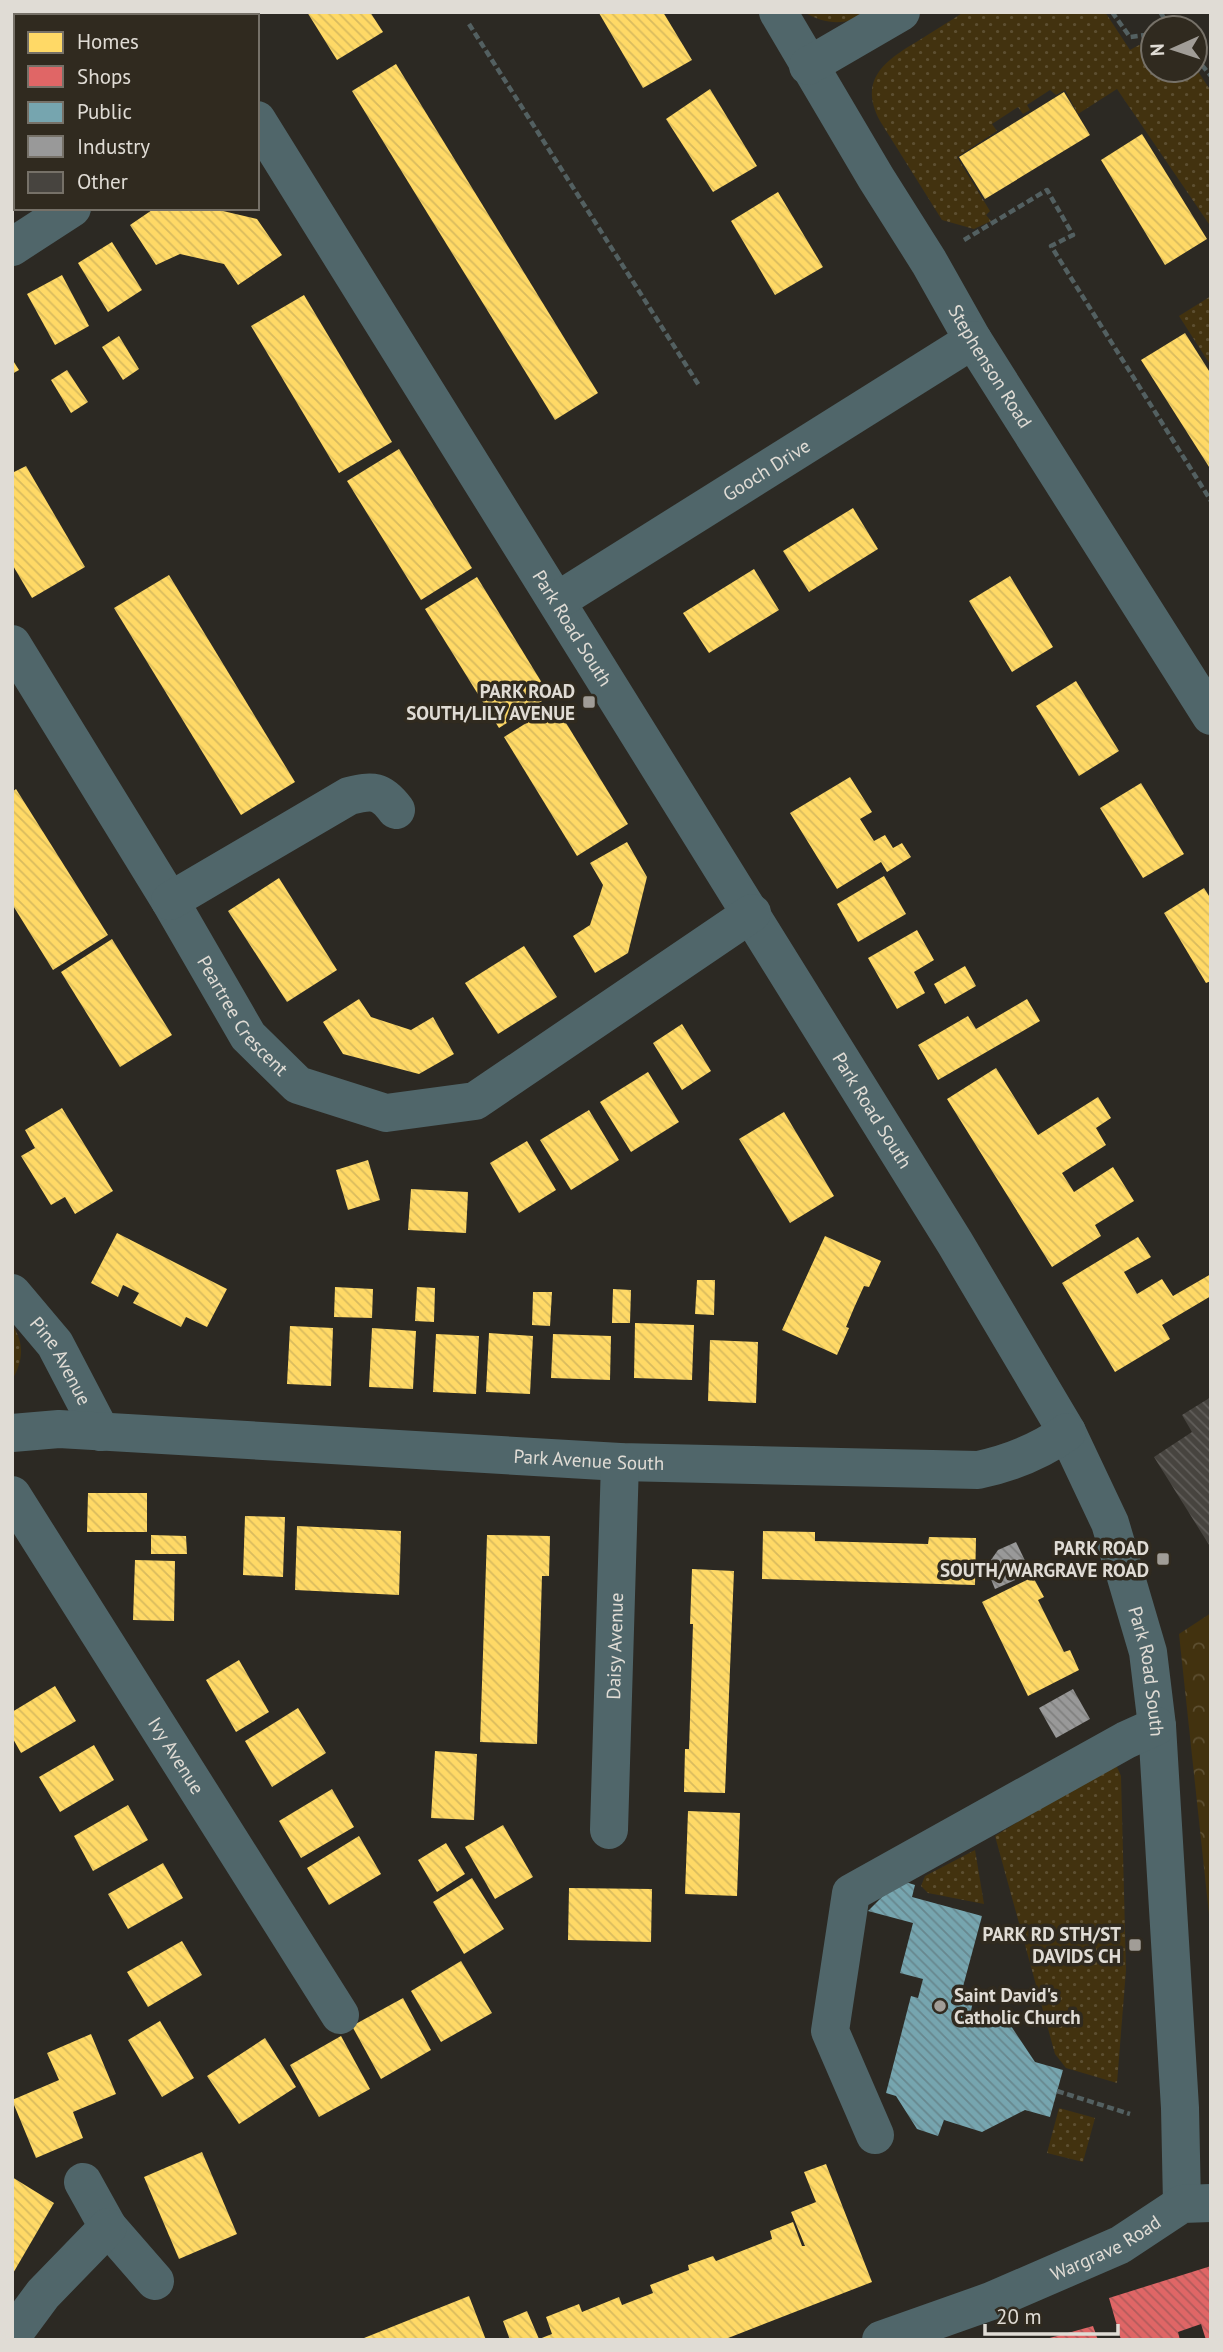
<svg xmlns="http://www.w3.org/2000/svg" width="1223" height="2352" viewBox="0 0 1223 2352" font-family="'PT Sans',sans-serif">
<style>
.grass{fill:url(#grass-dots)}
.forest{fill:url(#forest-crowns)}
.homes{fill:url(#homes-back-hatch)}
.shops{fill:url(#shops-back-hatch)}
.public{fill:url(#public-back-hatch)}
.industry{fill:url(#industry-back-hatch)}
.building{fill:url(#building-back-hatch)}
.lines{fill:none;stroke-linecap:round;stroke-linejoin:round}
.path{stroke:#536061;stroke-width:4.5;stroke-dasharray:7 3.5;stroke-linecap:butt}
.minor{stroke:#50666a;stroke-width:38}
.poi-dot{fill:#a19d97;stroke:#302a1f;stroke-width:2.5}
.labels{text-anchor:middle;stroke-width:7;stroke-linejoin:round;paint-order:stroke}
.street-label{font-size:19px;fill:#e0dcd5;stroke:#302a1f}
.poi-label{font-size:19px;font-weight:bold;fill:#e0dcd5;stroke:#302a1f;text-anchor:end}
</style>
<defs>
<pattern id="grass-dots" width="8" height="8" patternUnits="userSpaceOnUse" patternTransform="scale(1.75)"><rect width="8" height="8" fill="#42320f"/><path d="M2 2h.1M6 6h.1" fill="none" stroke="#5d4f31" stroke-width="1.8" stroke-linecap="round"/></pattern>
<pattern id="forest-crowns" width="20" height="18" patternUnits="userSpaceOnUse" patternTransform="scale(1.75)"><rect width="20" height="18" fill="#42320f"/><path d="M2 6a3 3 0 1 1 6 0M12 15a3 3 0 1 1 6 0" fill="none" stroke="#5d4f31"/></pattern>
<pattern id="homes-back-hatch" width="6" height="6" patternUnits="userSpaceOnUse" patternTransform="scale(1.75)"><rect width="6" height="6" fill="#ffd966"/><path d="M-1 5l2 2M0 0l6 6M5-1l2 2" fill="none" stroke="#d9bb5e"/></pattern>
<pattern id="shops-back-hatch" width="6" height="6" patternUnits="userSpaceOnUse" patternTransform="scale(1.75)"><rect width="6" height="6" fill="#e06666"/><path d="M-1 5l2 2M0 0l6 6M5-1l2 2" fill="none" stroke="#b15b5b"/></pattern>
<pattern id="public-back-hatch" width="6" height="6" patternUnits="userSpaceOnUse" patternTransform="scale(1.75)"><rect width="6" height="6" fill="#76a5af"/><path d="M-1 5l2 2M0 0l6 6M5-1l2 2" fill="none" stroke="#67878e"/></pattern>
<pattern id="industry-back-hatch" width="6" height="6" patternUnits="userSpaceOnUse" patternTransform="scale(1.75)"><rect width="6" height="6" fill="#999"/><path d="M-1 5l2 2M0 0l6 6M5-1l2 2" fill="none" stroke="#7f7f7e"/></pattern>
<pattern id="building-back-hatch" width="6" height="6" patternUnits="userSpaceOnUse" patternTransform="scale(1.75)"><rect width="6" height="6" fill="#47443f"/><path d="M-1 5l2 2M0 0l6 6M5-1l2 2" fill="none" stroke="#615e5a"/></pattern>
</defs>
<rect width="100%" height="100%" fill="#2c2923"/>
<g class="grass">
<path d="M804 12H871C848 25 827 26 804 12Z"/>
<path d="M964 12H1105L1130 50 1139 45 1153 43V70H1195V67L1211 91V227L1117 89 1078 114 1065 90 1056 95 1050 90 1027 105 1030 110 1023 114 1018 107 992 124 997 131 957 157 990 211 986 215 991 221 974 229 942 220 880 121C858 80 884 61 918 41 933 31 949 22 964 12Z"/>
<polygon points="1211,296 1211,366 1179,316"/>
<path d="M12 1325C25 1343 23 1362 12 1380Z"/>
<polygon points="1108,1766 1117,1767 1121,1776 1126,1970 1117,2083 1066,2068 1055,2054 995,1836"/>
<polygon points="975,1850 984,1904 928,1893 921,1886 925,1876"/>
<polygon points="1059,2108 1095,2118 1083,2162 1047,2153"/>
</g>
<polygon class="forest" points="1211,1613 1211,1933 1179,1634"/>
<g class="homes">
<polygon points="307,12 370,12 383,32 337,60"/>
<polygon points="601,12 663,12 692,60 643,88 599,13"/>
<polygon points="396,64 598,393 555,420 352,91"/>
<polygon points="710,89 757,166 713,192 666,119"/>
<polygon points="1064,92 1090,135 985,199 959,157"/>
<polygon points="1142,134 1207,239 1165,265 1101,160"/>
<polygon points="12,140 16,146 16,192 12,194"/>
<polygon points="778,192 823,267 775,295 731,221"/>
<polygon points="155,208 210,208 257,219 282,255 238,285 224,264 180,254 156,265 130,225"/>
<polygon points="112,242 142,290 108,312 78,263"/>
<polygon points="62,275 89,326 55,345 27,294"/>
<polygon points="304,295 392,442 339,473 251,326"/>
<polygon points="1185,333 1211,374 1211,470 1141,360"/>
<polygon points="119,336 139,369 123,380 102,347"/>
<polygon points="12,359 19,370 12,374"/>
<polygon points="67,370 88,402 71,413 51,380"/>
<polygon points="399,449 472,568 421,600 347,481"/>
<polygon points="26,466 85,567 32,598 12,564 12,473"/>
<polygon points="853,508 878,549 809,592 783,551"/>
<polygon points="754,569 779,610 709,653 683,613"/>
<polygon points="169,575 295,782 241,815 114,608"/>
<polygon points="1010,576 1053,647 1012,672 969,601"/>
<polygon points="477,577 550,696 499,728 425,609"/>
<polygon points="1076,681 1119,751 1079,776 1036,706"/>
<polygon points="555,705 628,824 577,856 504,737"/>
<polygon points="850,777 872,812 860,819 874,841 885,835 893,848 902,843 911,857 887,872 881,862 837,889 790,813"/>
<polygon points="1141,783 1184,854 1143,878 1100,808"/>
<polygon points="16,789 108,935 53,970 12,904 12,792"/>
<polygon points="627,842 647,877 628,953 595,973 573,936 590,925 603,885 590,863"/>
<polygon points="884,876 906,914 858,942 837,904"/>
<polygon points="279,878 337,970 287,1002 228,911"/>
<polygon points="1204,888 1211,899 1211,981 1206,983 1164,913"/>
<polygon points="917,930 934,960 914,972 925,993 897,1009 868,958"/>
<polygon points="112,939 172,1035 120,1067 61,972"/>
<polygon points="524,946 557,997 498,1034 465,983"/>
<polygon points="965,966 976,986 945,1004 934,984"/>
<polygon points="359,999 371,1017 411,1030 433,1017 454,1054 419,1074 343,1054 323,1022"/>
<polygon points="1027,999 1040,1021 938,1080 918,1045 968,1016 976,1029"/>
<polygon points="682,1024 711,1071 682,1090 653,1043"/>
<polygon points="996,1068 1038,1135 1098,1097 1111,1118 1096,1128 1106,1145 1062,1173 1074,1192 1113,1167 1134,1201 1095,1225 1101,1236 1052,1267 947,1099"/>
<polygon points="648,1072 679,1122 631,1152 600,1102"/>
<polygon points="62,1108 113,1191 75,1214 65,1197 51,1205 21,1156 35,1148 25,1130"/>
<polygon points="589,1110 619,1160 571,1190 540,1140"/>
<polygon points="784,1112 834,1196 790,1223 739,1139"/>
<polygon points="527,1141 556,1190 519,1213 490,1163"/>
<polygon points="368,1160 380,1200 348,1210 336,1170"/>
<polygon points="411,1189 468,1192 466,1233 408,1230"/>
<polygon points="117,1233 227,1289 207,1327 186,1317 181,1327 133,1303 139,1293 123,1285 118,1297 91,1283"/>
<polygon points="825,1236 881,1261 869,1287 864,1286 854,1308 846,1327 849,1328 837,1355 782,1330"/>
<polygon points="1138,1237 1151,1257 1124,1272 1137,1294 1162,1279 1173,1296 1211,1274 1211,1296 1162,1325 1170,1339 1115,1372 1062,1283"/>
<polygon points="697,1280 715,1280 714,1315 695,1314"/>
<polygon points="335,1287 373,1289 372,1318 334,1317"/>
<polygon points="417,1287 435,1288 434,1322 415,1321"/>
<polygon points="613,1289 631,1290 630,1323 612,1323"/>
<polygon points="533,1292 552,1292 550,1326 532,1325"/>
<polygon points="635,1323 694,1325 692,1380 634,1378"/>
<polygon points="290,1326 333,1328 331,1386 287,1384"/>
<polygon points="372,1328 416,1331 413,1389 369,1387"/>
<polygon points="489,1333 533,1336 530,1394 486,1392"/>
<polygon points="436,1334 479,1336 476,1394 433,1392"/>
<polygon points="553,1334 611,1336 610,1380 551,1378"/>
<polygon points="710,1340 758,1342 756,1403 708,1401"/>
<polygon points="88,1493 147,1493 147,1532 87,1532"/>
<polygon points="245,1516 285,1517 283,1577 243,1575"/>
<polygon points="297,1526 401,1531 399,1595 295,1590"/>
<polygon points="763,1531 815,1532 815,1541 928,1544 929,1537 976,1538 975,1585 762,1579"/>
<polygon points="151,1535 186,1536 187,1554 151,1554"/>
<polygon points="487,1535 550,1536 549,1576 542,1576 537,1744 480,1742"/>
<polygon points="135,1560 175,1561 174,1621 133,1620"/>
<polygon points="692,1569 734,1571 725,1793 684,1792 685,1749 689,1749 693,1624 690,1624"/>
<polygon points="1033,1577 1044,1597 1038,1600 1064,1652 1070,1650 1079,1670 1028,1696 982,1602"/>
<polygon points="239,1660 269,1712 236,1732 206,1680"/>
<polygon points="55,1686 76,1721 21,1753 12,1737 12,1712"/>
<polygon points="298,1708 326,1753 272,1787 245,1741"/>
<polygon points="94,1745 114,1780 60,1812 39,1777"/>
<polygon points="435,1751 477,1754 474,1820 431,1818"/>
<polygon points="332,1789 354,1827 301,1858 279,1821"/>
<polygon points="128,1805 148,1840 93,1871 74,1836"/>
<polygon points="688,1811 740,1813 737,1896 685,1894"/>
<polygon points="503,1825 533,1877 495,1899 465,1847"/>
<polygon points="359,1836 381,1874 329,1905 307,1868"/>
<polygon points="446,1843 465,1874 437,1892 418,1860"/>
<polygon points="163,1863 183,1898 128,1929 108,1894"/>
<polygon points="472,1878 504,1929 464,1954 433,1902"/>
<polygon points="569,1888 652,1889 651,1942 568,1940"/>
<polygon points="182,1941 202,1975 148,2007 127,1972"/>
<polygon points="461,1961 492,2013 441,2042 411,1991"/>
<polygon points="403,1998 431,2050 381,2079 352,2026"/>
<polygon points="160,2021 194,2078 162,2097 128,2040"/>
<polygon points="91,2034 116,2094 73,2112 83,2138 36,2158 12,2100 59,2080 47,2053"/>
<polygon points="341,2036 370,2089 319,2117 290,2065"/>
<polygon points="265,2038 296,2087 239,2124 207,2076"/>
<polygon points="202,2152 237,2234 179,2259 144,2177"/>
<polygon points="826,2164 872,2282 723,2340 510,2340 503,2321 527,2311 539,2339 552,2334 546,2317 579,2304 582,2312 619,2297 622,2305 653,2293 650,2285 689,2270 688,2265 713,2256 716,2261 772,2239 770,2231 793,2222 802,2246 805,2246 791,2212 816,2202 804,2172"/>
<polygon points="12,2177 54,2203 12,2275"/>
<polygon points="469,2296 486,2340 359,2340"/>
</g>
<g class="shops">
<polygon points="1211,2266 1211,2340 1206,2340 1201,2324 1178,2332 1180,2340 1121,2340 1109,2298"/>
<polygon points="1093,2326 1098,2340 1046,2340 1046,2339"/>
</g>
<polygon class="public" points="899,1880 915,1885 912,1897 982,1916 961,1994 974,1997 970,2015 1011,2026 1035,2062 1063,2070 1050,2117 1025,2110 982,2132 944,2120 938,2136 917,2129 896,2096 886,2093 911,1996 918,1998 923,1979 900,1973 913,1923 868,1911"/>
<g class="industry">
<polygon points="1016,1542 1031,1573 995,1589 986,1567 998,1550"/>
<polygon points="1073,1689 1090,1719 1056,1738 1039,1708"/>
</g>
<polygon class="building" points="1211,1397 1211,1548 1154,1457 1192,1432 1182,1415"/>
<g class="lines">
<g class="path">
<polyline points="1112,12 1130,37 1153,34"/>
<polyline points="1160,12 1171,28"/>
<polyline points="469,24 700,387"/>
<polyline points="1195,57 1211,76"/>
<polyline points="964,240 1047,190 1073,235 1051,246 1211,501"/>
<polyline points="1057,2091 1130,2114"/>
</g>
<g class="minor">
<polyline points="189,12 191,16"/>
<path id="s1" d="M778 12 876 178 929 262 973 340 1211 716"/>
<polyline points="808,66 901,12"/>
<path id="s2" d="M257 120 955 1243 1067 1432 1110 1523 1148 1652 1157 1726 1180 2108 1182 2204"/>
<polyline points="12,247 72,208"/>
<path id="s3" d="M557 601 973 340"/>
<path id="s4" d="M12 644 170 901 248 1036 298 1085 386 1113 475 1101 752 913"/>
<path d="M170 901 349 796C373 790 381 790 396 810"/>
<path id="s5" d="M12 1293 55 1344 101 1432"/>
<path id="s6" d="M12 1433 59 1429 620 1462 978 1470C1011 1463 1039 1452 1067 1432"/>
<path id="s7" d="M12 1495 340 2015"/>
<path id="s8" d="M609 1830 620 1462"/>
<polyline points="875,2135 830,2031 851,1893 1126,1740 1157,1726"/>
<polyline points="83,2182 108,2227 155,2281"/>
<polyline points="12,2336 43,2294 108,2227"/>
<path id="s9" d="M881 2340 991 2301 1120 2245 1182 2204 1211 2203"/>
</g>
</g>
<g class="poi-dot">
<rect x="582" y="695" width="14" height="14" rx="3.5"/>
<rect x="1156" y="1552" width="14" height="14" rx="3.5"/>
<rect x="1128" y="1938" width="14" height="14" rx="3.5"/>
<circle cx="940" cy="2006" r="7"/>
</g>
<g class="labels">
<g class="street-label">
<text dy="7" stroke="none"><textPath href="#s1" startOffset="413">Stephenson Road</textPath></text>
<text dy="7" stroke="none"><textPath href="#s3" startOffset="247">Gooch Drive</textPath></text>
<text dy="7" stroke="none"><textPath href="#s2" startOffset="598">Park Road South</textPath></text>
<text dy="7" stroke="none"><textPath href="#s4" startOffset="438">Peartree Crescent</textPath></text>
<text dy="7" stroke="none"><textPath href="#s2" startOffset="1166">Park Road South</textPath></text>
<text dy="7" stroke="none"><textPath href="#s5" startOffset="84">Pine Avenue</textPath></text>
<text dy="7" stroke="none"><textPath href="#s6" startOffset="578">Park Avenue South</textPath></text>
<text dy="7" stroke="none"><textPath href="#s8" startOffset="184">Daisy Avenue</textPath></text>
<text dy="7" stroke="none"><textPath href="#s2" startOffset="1796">Park Road South</textPath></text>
<text dy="7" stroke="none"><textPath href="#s7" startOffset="308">Ivy Avenue</textPath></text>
<text dy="7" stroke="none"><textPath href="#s9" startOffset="243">Wargrave Road</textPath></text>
</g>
<g class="poi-label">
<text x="575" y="698">PARK ROAD<tspan x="575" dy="22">SOUTH/LILY AVENUE</tspan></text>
<text x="1149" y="1555">PARK ROAD<tspan x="1149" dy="22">SOUTH/WARGRAVE ROAD</tspan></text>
<text x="1121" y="1941">PARK RD STH/ST<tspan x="1121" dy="22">DAVIDS CH</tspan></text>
<text x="954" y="2002" text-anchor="start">Saint David's<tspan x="954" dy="22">Catholic Church</tspan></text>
</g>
</g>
<rect width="1223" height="2352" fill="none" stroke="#e0dcd5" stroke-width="28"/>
<rect x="14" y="14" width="245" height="196" fill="#302a1f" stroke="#767168" stroke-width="2"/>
<rect x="28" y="32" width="35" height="21" fill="#ffd966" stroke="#767168" stroke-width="2"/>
<text x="77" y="49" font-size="21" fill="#e0dcd5">Homes</text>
<rect x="28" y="66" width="35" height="21" fill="#e06666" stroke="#767168" stroke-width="2"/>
<text x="77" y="84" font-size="21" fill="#e0dcd5">Shops</text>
<rect x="28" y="102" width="35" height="21" fill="#76a5af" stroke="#767168" stroke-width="2"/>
<text x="77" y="119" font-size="21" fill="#e0dcd5">Public</text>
<rect x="28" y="136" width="35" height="21" fill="#999999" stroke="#767168" stroke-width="2"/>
<text x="77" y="154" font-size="21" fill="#e0dcd5">Industry</text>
<rect x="28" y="172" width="35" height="21" fill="#47443f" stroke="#767168" stroke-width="2"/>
<text x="77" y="189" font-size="21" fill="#e0dcd5">Other</text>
<g transform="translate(1174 49) rotate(267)"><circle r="33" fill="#302a1f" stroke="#767168" stroke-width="2"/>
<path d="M0-5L12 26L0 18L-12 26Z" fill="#a19d97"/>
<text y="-10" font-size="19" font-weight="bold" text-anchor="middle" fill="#e0dcd5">N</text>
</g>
<path d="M985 2324v10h133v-10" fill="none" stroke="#e0dcd5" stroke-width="3.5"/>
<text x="996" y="2324" font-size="21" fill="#e0dcd5" stroke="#302a1f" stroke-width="5" paint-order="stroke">20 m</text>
</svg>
